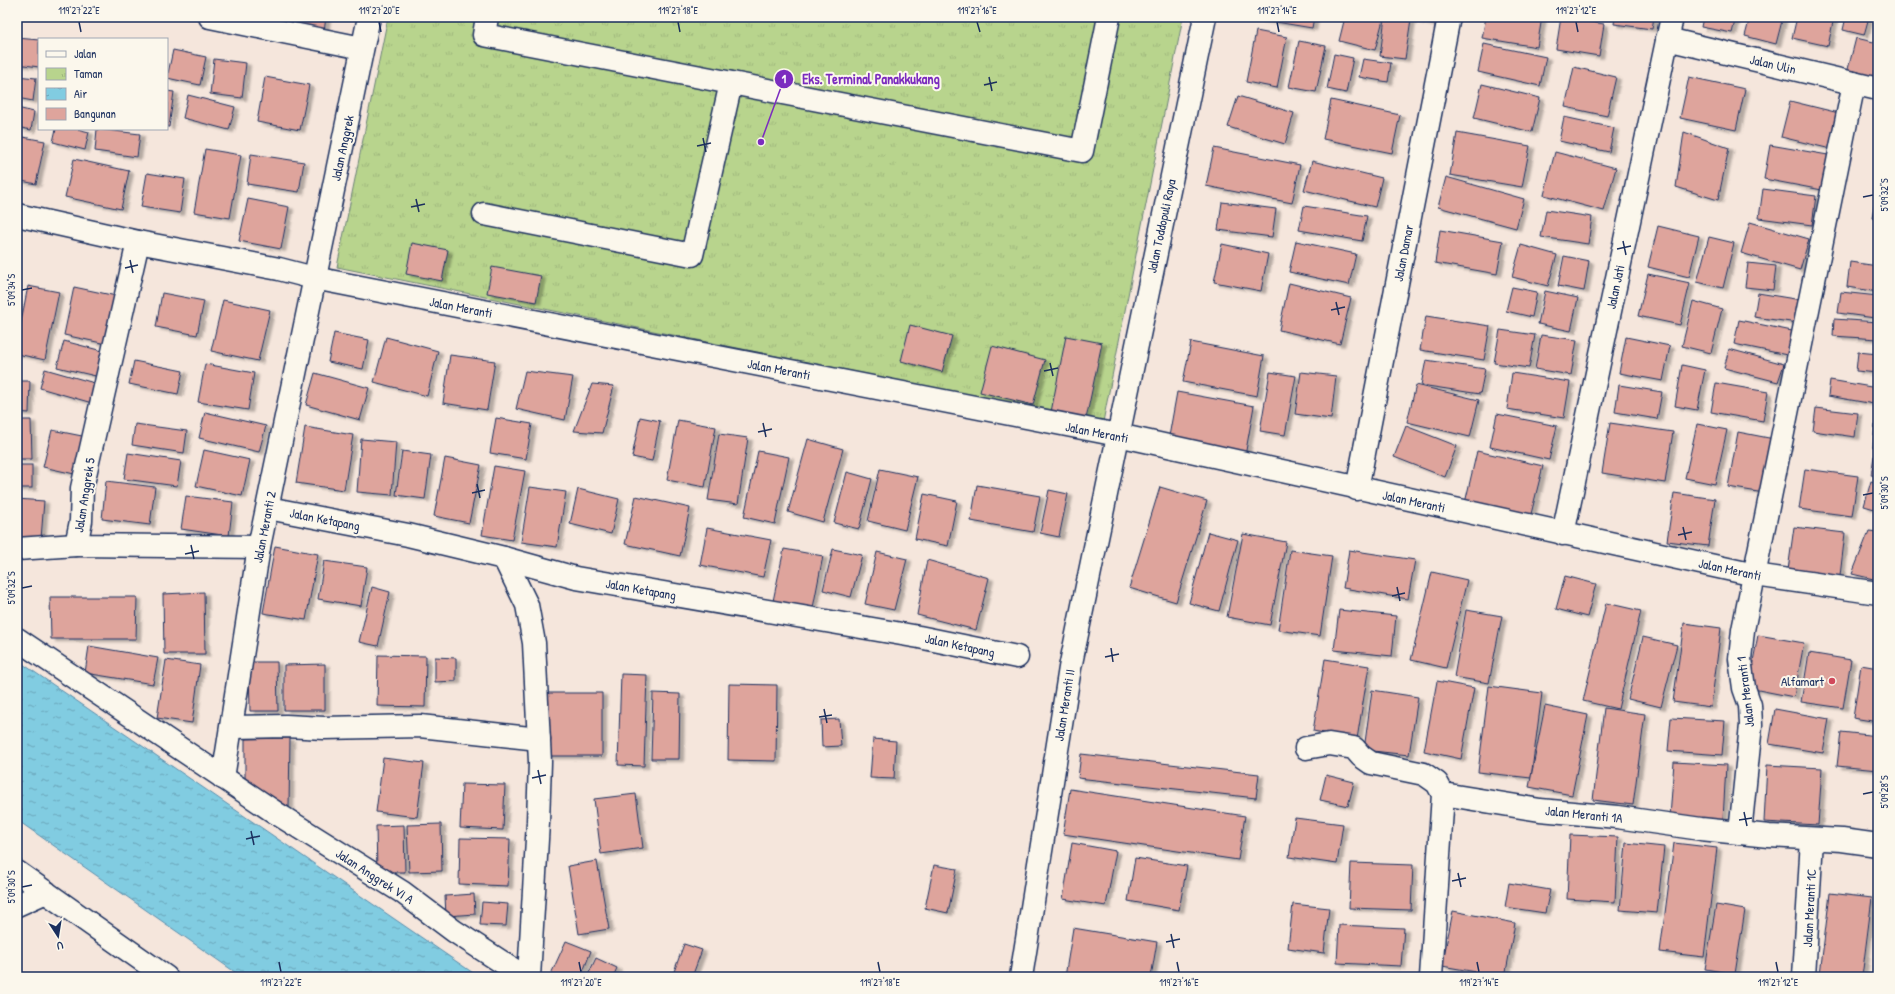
<svg xmlns="http://www.w3.org/2000/svg" width="1895" height="994" viewBox="0 0 1895 994" font-family="'Patrick Hand',sans-serif">
<style>
.park{fill:url(#park-tufts);stroke:#6a8276}
.water{fill:url(#water-ripples);stroke:#588dad}
.building{fill:#dea49c;stroke:#1b2f5e;filter:url(#shadow)}
.lines{fill:none;stroke-linecap:round;stroke-linejoin:round}
.minor-casing{stroke:#1b2f5e;stroke-width:25}
.minor{stroke:#fbf7ec;stroke-width:22}
.ticks{fill:none;stroke:#1b2f5e;stroke-width:1.5}
.poi-dot{fill:#d1495b;stroke:#fbf7ec;stroke-width:1.5}
.labels{text-anchor:middle;stroke-width:4;stroke-linejoin:round;paint-order:stroke}
.street-label{font-size:13px;fill:#1b2f5e;stroke:#fbf7ec}
.poi-label{font-size:13px;fill:#1b2f5e;stroke:#fbf7ec;text-anchor:end}
.leader{fill:none;stroke:#7b2cbf;stroke-width:1.5}
.callout-dot{fill:#7b2cbf;stroke:#fbf7ec;stroke-width:1.5}
.mark-label{font-size:12px;text-anchor:middle;font-weight:bold;fill:#fff}
.callout-label{font-size:14px;text-anchor:middle;font-weight:bold;fill:#7b2cbf;stroke:#fbf7ec;stroke-width:4;stroke-linejoin:round;paint-order:stroke}
.neatline{fill:none;stroke:#1b2f5e;stroke-width:1.5}
.ticks-label{font-size:10px;text-anchor:middle;fill:#1b2f5e}
</style>
<defs>
<pattern id="park-tufts" width="24" height="20" patternUnits="userSpaceOnUse"><rect width="24" height="20" fill="#b8d48d"/><path d="M3 7l-1-3M5 7V3M7 7l1-3M15 17l-1-3M17 17v-4M19 17l1-3" fill="none" stroke="#9eb67c"/></pattern>
<pattern id="water-ripples" width="26" height="14" patternUnits="userSpaceOnUse"><rect width="26" height="14" fill="#81cce1"/><path d="M2 4q2-2 4 0t4 0M15 11q2-2 4 0t4 0" fill="none" stroke="#69a6ba"/></pattern>
<filter id="shadow"><feDropShadow dx="4.5" dy="2.5" stdDeviation="1" flood-color="#0004"/></filter>
</defs>
<rect width="100%" height="100%" fill="#f5e6dc"/>
<filter id="ink" filterUnits="userSpaceOnUse"><feTurbulence type="fractalNoise" baseFrequency=".025" numOctaves="2"/><feDisplacementMap in="SourceGraphic" scale="8" xChannelSelector="R" yChannelSelector="G"/><feConvolveMatrix kernelMatrix="1 2 1 2 8 2 1 2 1" color-interpolation-filters="sRGB"/></filter>
<g filter="url(#ink)">
<polygon class="park" points="388,17 1183,17 1103,422 337,267"/>
<polygon class="water" points="17,660 479,977 242,977 17,820"/>
<g class="building">
<polygon points="260,17 326,17 324,32"/>
<polygon points="1258,17 1314,17 1312,28 1258,19"/>
<polygon points="1345,17 1372,17 1383,20 1375,50 1339,41"/>
<polygon points="1385,17 1411,19 1405,59 1380,56"/>
<polygon points="1403,17 1436,17 1435,25"/>
<polygon points="1486,17 1542,17 1537,47 1482,38"/>
<polygon points="1561,17 1604,24 1599,56 1556,49"/>
<polygon points="1615,17 1654,17 1652,29 1614,24"/>
<polygon points="1703,17 1736,17 1732,33 1701,27"/>
<polygon points="1750,17 1783,17 1776,44 1745,36"/>
<polygon points="1797,17 1834,17 1828,46 1792,38"/>
<polygon points="1846,17 1869,17 1864,35 1843,30"/>
<polygon points="1256,31 1287,37 1277,88 1246,82"/>
<polygon points="17,38 39,40 39,67 17,64"/>
<polygon points="1856,38 1878,43 1878,80 1847,73"/>
<polygon points="1299,41 1326,46 1316,92 1289,87"/>
<polygon points="1484,44 1546,57 1540,86 1478,72"/>
<polygon points="173,50 206,57 200,85 167,78"/>
<polygon points="1334,54 1353,58 1346,93 1327,89"/>
<polygon points="214,59 246,63 242,98 210,94"/>
<polygon points="1363,59 1391,63 1388,82 1359,77"/>
<polygon points="1574,67 1616,77 1607,116 1565,107"/>
<polygon points="17,76 36,78 33,101 17,98"/>
<polygon points="265,77 309,85 300,130 257,122"/>
<polygon points="1689,77 1745,89 1736,130 1680,118"/>
<polygon points="1482,84 1540,98 1532,132 1474,118"/>
<polygon points="167,91 174,92 169,127 167,127"/>
<polygon points="188,95 235,107 229,130 183,118"/>
<polygon points="1238,96 1294,113 1285,144 1228,127"/>
<polygon points="1331,100 1400,115 1392,153 1323,139"/>
<polygon points="1790,101 1843,114 1835,150 1781,137"/>
<polygon points="17,108 34,112 31,130 17,127"/>
<polygon points="1564,117 1614,128 1609,152 1559,141"/>
<polygon points="56,129 77,129 89,132 85,150 53,142"/>
<polygon points="97,129 140,134 137,157 95,151"/>
<polygon points="1684,132 1729,148 1718,200 1676,187"/>
<polygon points="1457,133 1530,146 1522,187 1450,175"/>
<polygon points="17,136 45,141 36,184 17,180"/>
<polygon points="1770,145 1828,155 1822,190 1764,179"/>
<polygon points="1214,148 1300,165 1292,203 1206,186"/>
<polygon points="205,149 241,155 230,218 194,212"/>
<polygon points="1555,152 1616,168 1604,211 1544,195"/>
<polygon points="251,154 304,162 299,192 247,184"/>
<polygon points="74,159 129,171 121,209 65,197"/>
<polygon points="1312,161 1382,178 1375,207 1304,190"/>
<polygon points="147,173 185,179 180,213 141,207"/>
<polygon points="1446,177 1524,199 1516,228 1438,207"/>
<polygon points="1878,187 1878,219 1872,218"/>
<polygon points="1763,189 1816,196 1812,225 1759,218"/>
<polygon points="248,199 289,207 281,249 239,241"/>
<polygon points="1222,202 1276,209 1272,237 1218,230"/>
<polygon points="1304,206 1367,216 1362,241 1299,230"/>
<polygon points="1546,210 1592,217 1588,244 1541,237"/>
<polygon points="1750,222 1809,239 1800,270 1741,253"/>
<polygon points="1658,226 1699,236 1689,277 1648,267"/>
<polygon points="1440,230 1503,241 1497,274 1435,263"/>
<polygon points="1709,237 1734,243 1723,288 1697,282"/>
<polygon points="1296,241 1356,254 1349,285 1289,272"/>
<polygon points="412,243 448,250 442,281 406,274"/>
<polygon points="1222,244 1268,254 1261,291 1214,282"/>
<polygon points="1521,245 1557,255 1548,286 1512,277"/>
<polygon points="1564,256 1589,261 1584,291 1558,286"/>
<polygon points="1850,262 1878,266 1878,292 1847,287"/>
<polygon points="1748,263 1776,266 1773,290 1745,287"/>
<polygon points="492,267 541,276 536,302 487,293"/>
<polygon points="1648,274 1690,283 1680,325 1638,316"/>
<polygon points="1289,283 1351,298 1340,344 1279,330"/>
<polygon points="28,286 59,292 45,360 17,354 17,342"/>
<polygon points="74,287 121,297 111,345 64,335"/>
<polygon points="1512,287 1537,292 1532,317 1506,311"/>
<polygon points="1545,291 1578,298 1571,331 1538,324"/>
<polygon points="1841,292 1878,296 1875,318 1838,313"/>
<polygon points="162,293 204,301 197,335 156,327"/>
<polygon points="1758,293 1801,300 1798,323 1754,317"/>
<polygon points="223,300 270,310 258,361 211,351"/>
<polygon points="1693,301 1722,309 1711,353 1682,346"/>
<polygon points="1426,316 1490,326 1484,360 1420,350"/>
<polygon points="1834,319 1878,322 1878,339 1833,336"/>
<polygon points="1739,320 1792,331 1787,355 1734,344"/>
<polygon points="910,325 952,336 942,372 901,361"/>
<polygon points="1500,330 1535,335 1529,368 1494,363"/>
<polygon points="334,333 369,340 363,369 328,362"/>
<polygon points="1541,335 1577,340 1571,375 1535,369"/>
<polygon points="1066,336 1102,343 1086,419 1051,412"/>
<polygon points="386,337 438,351 427,396 374,382"/>
<polygon points="1626,337 1670,346 1663,381 1619,373"/>
<polygon points="64,341 110,353 104,378 57,367"/>
<polygon points="1191,342 1264,356 1257,396 1183,382"/>
<polygon points="992,346 1045,360 1033,405 980,392"/>
<polygon points="1729,349 1784,364 1778,382 1724,368"/>
<polygon points="1858,352 1878,354 1878,373 1856,371"/>
<polygon points="450,355 495,361 487,410 443,403"/>
<polygon points="1426,360 1485,369 1480,394 1421,385"/>
<polygon points="134,361 183,371 178,394 129,384"/>
<polygon points="205,364 254,373 248,410 198,402"/>
<polygon points="1682,365 1705,370 1697,410 1675,406"/>
<polygon points="45,369 98,384 92,403 40,388"/>
<polygon points="525,371 573,377 565,420 516,409"/>
<polygon points="1270,372 1296,376 1285,435 1260,431"/>
<polygon points="1301,372 1336,376 1331,419 1295,414"/>
<polygon points="315,373 369,388 360,420 306,405"/>
<polygon points="1512,373 1570,382 1564,418 1507,409"/>
<polygon points="1830,380 1877,388 1874,404 1828,396"/>
<polygon points="17,381 30,381 29,413 17,412"/>
<polygon points="1716,383 1768,392 1763,421 1711,412"/>
<polygon points="592,384 614,386 602,433 574,431"/>
<polygon points="1416,385 1479,400 1470,437 1407,422"/>
<polygon points="1619,385 1662,392 1657,419 1615,412"/>
<polygon points="1177,392 1254,406 1245,456 1168,442"/>
<polygon points="1816,408 1858,413 1855,437 1813,431"/>
<polygon points="205,412 266,426 259,452 199,438"/>
<polygon points="1497,414 1557,426 1549,460 1490,447"/>
<polygon points="640,417 660,421 652,461 632,457"/>
<polygon points="496,418 532,424 526,459 490,453"/>
<polygon points="17,420 31,420 32,459 17,459"/>
<polygon points="678,420 716,427 705,487 667,480"/>
<polygon points="1610,423 1673,432 1665,483 1602,473"/>
<polygon points="135,424 187,431 184,453 132,445"/>
<polygon points="1697,424 1727,430 1715,484 1685,478"/>
<polygon points="1875,425 1878,425 1878,447 1873,447"/>
<polygon points="1406,426 1457,446 1445,477 1394,457"/>
<polygon points="305,427 353,435 344,490 296,483"/>
<polygon points="52,430 87,437 79,475 43,467"/>
<polygon points="1738,432 1774,439 1764,493 1728,487"/>
<polygon points="719,434 748,438 738,504 708,500"/>
<polygon points="361,439 396,442 392,495 357,492"/>
<polygon points="808,439 843,449 823,522 788,512"/>
<polygon points="204,450 250,460 242,496 196,486"/>
<polygon points="402,451 431,455 425,499 396,495"/>
<polygon points="758,451 789,457 775,524 744,517"/>
<polygon points="1477,451 1543,466 1530,518 1465,503"/>
<polygon points="128,453 181,461 177,486 124,479"/>
<polygon points="1874,456 1878,456 1878,476 1871,475"/>
<polygon points="445,458 481,465 469,523 434,516"/>
<rect x="17" y="465" width="15" height="23"/>
<polygon points="494,466 525,471 512,540 482,535"/>
<polygon points="880,469 918,477 905,530 868,521"/>
<polygon points="1805,469 1858,476 1852,516 1799,509"/>
<polygon points="847,472 872,479 859,529 834,523"/>
<polygon points="106,481 155,487 150,525 102,519"/>
<polygon points="1871,481 1878,483 1878,510 1864,506"/>
<polygon points="977,485 1040,496 1033,532 971,521"/>
<polygon points="530,487 566,492 557,547 521,542"/>
<polygon points="1160,487 1207,501 1176,602 1129,588"/>
<polygon points="578,489 619,499 611,534 570,524"/>
<polygon points="1049,490 1068,494 1059,537 1040,533"/>
<polygon points="1674,493 1715,499 1708,546 1667,541"/>
<polygon points="924,494 957,501 948,546 915,539"/>
<polygon points="186,496 233,502 229,536 181,529"/>
<polygon points="636,496 690,508 680,556 625,544"/>
<polygon points="17,499 44,501 41,539 17,538"/>
<polygon points="1794,527 1845,533 1840,576 1788,570"/>
<polygon points="707,528 771,540 763,577 700,565"/>
<polygon points="1869,531 1878,532 1878,580 1852,574"/>
<polygon points="1208,532 1238,540 1219,611 1189,603"/>
<polygon points="1243,534 1286,542 1270,625 1227,617"/>
<polygon points="275,546 318,554 306,620 263,613"/>
<polygon points="784,549 823,556 813,608 773,601"/>
<polygon points="833,549 862,555 851,597 823,590"/>
<polygon points="1290,550 1332,556 1320,636 1278,630"/>
<polygon points="1349,550 1415,560 1408,599 1343,588"/>
<polygon points="877,552 907,559 894,610 865,604"/>
<polygon points="927,560 989,578 976,630 917,615"/>
<polygon points="324,561 367,567 361,606 318,599"/>
<polygon points="1432,572 1467,580 1446,668 1411,660"/>
<polygon points="1565,576 1596,584 1587,617 1556,609"/>
<polygon points="372,587 390,592 378,646 359,642"/>
<polygon points="204,592 205,654 164,654 163,594"/>
<polygon points="50,597 137,597 136,639 51,639"/>
<polygon points="1606,603 1641,611 1618,709 1583,701"/>
<polygon points="1339,610 1396,616 1392,656 1334,650"/>
<polygon points="1466,610 1502,616 1489,683 1454,677"/>
<polygon points="1684,623 1721,628 1711,707 1673,702"/>
<polygon points="1758,635 1804,643 1794,697 1748,688"/>
<polygon points="1643,637 1677,645 1661,707 1628,699"/>
<polygon points="89,646 158,658 153,684 85,673"/>
<polygon points="1809,653 1851,660 1843,708 1801,702"/>
<polygon points="378,655 426,656 425,707 377,706"/>
<polygon points="435,657 456,658 456,681 435,682"/>
<polygon points="1325,659 1369,666 1357,739 1313,731"/>
<polygon points="166,660 200,665 192,723 157,718"/>
<polygon points="249,662 277,662 278,711 250,711"/>
<polygon points="325,664 325,710 284,710 284,665"/>
<polygon points="1861,665 1878,668 1878,722 1853,718"/>
<polygon points="621,674 647,675 644,766 618,765"/>
<polygon points="1437,681 1474,688 1461,759 1424,751"/>
<polygon points="729,684 777,685 776,761 728,760"/>
<polygon points="1489,686 1542,693 1531,778 1478,772"/>
<polygon points="1372,690 1418,697 1409,755 1364,750"/>
<polygon points="545,693 602,693 602,756 546,756"/>
<polygon points="653,693 680,694 679,759 651,759"/>
<polygon points="1545,706 1588,715 1572,795 1529,787"/>
<polygon points="1604,708 1645,714 1633,805 1593,800"/>
<polygon points="1775,709 1829,719 1823,753 1769,744"/>
<polygon points="1671,718 1725,721 1722,755 1668,751"/>
<polygon points="839,719 841,746 822,747 821,720"/>
<polygon points="1841,732 1878,736 1878,770 1837,766"/>
<polygon points="290,738 289,807 245,780 245,739"/>
<polygon points="873,739 896,741 894,779 870,778"/>
<polygon points="1081,754 1259,774 1256,798 1078,778"/>
<polygon points="383,758 424,763 417,817 376,812"/>
<polygon points="1674,762 1726,765 1723,820 1670,817"/>
<polygon points="1767,765 1822,768 1818,825 1764,822"/>
<polygon points="1326,775 1354,782 1348,806 1320,800"/>
<polygon points="462,784 505,785 503,830 460,828"/>
<polygon points="1070,789 1245,816 1238,860 1063,834"/>
<polygon points="636,794 643,848 601,854 594,799"/>
<polygon points="1295,818 1343,824 1337,864 1289,857"/>
<polygon points="441,824 442,871 409,872 407,825"/>
<polygon points="404,825 405,872 377,872 376,826"/>
<polygon points="1570,835 1618,837 1615,902 1567,899"/>
<polygon points="460,838 510,839 508,886 459,884"/>
<polygon points="1072,843 1116,851 1106,906 1063,899"/>
<polygon points="1626,843 1664,847 1657,913 1620,910"/>
<polygon points="1674,843 1717,848 1704,957 1660,952"/>
<polygon points="1135,858 1187,866 1179,910 1128,901"/>
<polygon points="597,861 609,929 579,934 568,866"/>
<polygon points="1351,863 1413,865 1411,910 1349,908"/>
<polygon points="934,865 957,869 948,913 925,908"/>
<polygon points="1509,883 1550,890 1545,913 1505,907"/>
<polygon points="1830,893 1872,898 1862,977 1820,974"/>
<polygon points="474,894 475,914 446,916 445,896"/>
<polygon points="482,902 508,904 506,926 480,925"/>
<polygon points="1293,904 1329,908 1324,953 1288,948"/>
<polygon points="1716,905 1745,910 1735,974 1705,969"/>
<polygon points="1453,911 1515,923 1505,977 1442,966"/>
<polygon points="1339,925 1404,928 1401,966 1337,963"/>
<polygon points="1073,928 1157,942 1151,977 1065,977"/>
<polygon points="566,941 591,951 581,977 558,977 551,974"/>
<polygon points="684,944 702,950 692,977 672,977"/>
<polygon points="1878,947 1878,977 1875,977"/>
<polygon points="596,958 617,968 613,977 587,977"/>
<polygon points="1312,974 1352,977 1312,977"/>
</g>
<g class="lines">
<defs>
<g id="minor">
<polyline points="210,17 362,48"/>
<polyline points="487,17 484,35 1082,151 1109,17"/>
<polyline points="1667,39 1878,89"/>
<polyline points="484,214 692,255 731,83"/>
<polyline points="17,215 138,242 279,269 314,278 1118,435 1755,575 1878,593"/>
<polyline points="138,242 82,488 81,521 76,545 259,547"/>
<polyline points="1357,489 1449,17"/>
<polyline points="268,508 408,535 504,558 576,578 919,637 1017,657"/>
<polyline points="1563,534 1672,17"/>
<polyline points="17,549 76,545"/>
<polyline points="504,558 527,605 534,643 540,762 538,822 529,977"/>
<polyline points="17,639 276,813 402,892 454,931 525,977"/>
<polyline points="232,727 286,726 324,728 420,726 539,739"/>
<polyline points="1306,748 1329,744 1354,748 1361,756 1371,763 1424,774 1437,783 1443,794 1431,977"/>
<polyline points="223,778 259,547 369,17"/>
<polyline points="1443,794 1540,810 1617,817 1701,829 1769,836 1842,840 1878,845"/>
<polyline points="1740,833 1751,725 1750,705 1744,688 1740,659 1743,630 1854,83"/>
<polyline points="17,872 166,977"/>
<polyline points="17,905 46,892"/>
<polyline points="1021,977 1070,668 1205,17"/>
<polyline points="1804,977 1812,839"/>
</g>
</defs>
<use href="#minor" class="minor-casing"/>
<use href="#minor" class="minor"/>
</g>
</g>
<path class="ticks" d="M79 22 81 32M379 22 381 32M678 22 680 32M977 22 980 32M1277 22 1279 32M1576 22 1578 32M989 77 992 91M984 85 997 82M703 138 706 152M697 146 711 143M1863 197 1873 195M416 199 419 212M411 207 425 204M1623 241 1626 255M1617 249 1631 246M130 260 133 273M125 268 138 265M22 290 32 288M1336 302 1339 315M1331 310 1345 307M1050 363 1053 376M1044 371 1058 368M763 423 766 437M758 432 772 429M477 484 480 498M472 493 485 490M1863 495 1873 493M1683 527 1686 540M1678 535 1692 532M191 545 194 559M185 554 199 551M1397 587 1400 601M22 588 32 586M1392 596 1405 593M1111 648 1113 662M1105 657 1119 654M824 709 827 723M819 717 832 715M538 770 541 784M532 778 546 775M1863 794 1873 792M1744 812 1747 826M1739 820 1752 818M251 831 254 845M246 839 260 836M1458 873 1461 887M1452 881 1466 878M22 887 32 885M1171 934 1174 948M1166 942 1180 939M279 962 281 972M579 962 581 972M878 962 880 972M1177 962 1179 972M1477 962 1479 972M1776 962 1778 972"/>
<circle class="poi-dot" cx="1832" cy="681" r="4"/>
<g class="labels">
<g class="street-label">
<text transform="translate(1773 64) rotate(13)" y="5">Jalan Ulin</text>
<text transform="translate(342 148) rotate(-78)" y="5">Jalan Anggrek</text>
<text transform="translate(1161 226) rotate(-78)" y="5">Jalan Toddopuli Raya</text>
<text transform="translate(1403 253) rotate(-79)" y="5">Jalan Damar</text>
<text transform="translate(1615 287) rotate(-78)" y="5">Jalan Jati</text>
<text transform="translate(461 307) rotate(11)" y="5">Jalan Meranti</text>
<text transform="translate(779 369) rotate(11)" y="5">Jalan Meranti</text>
<text transform="translate(1097 432) rotate(11)" y="5">Jalan Meranti</text>
<text transform="translate(84 495) rotate(-81)" y="5">Jalan Anggrek 5</text>
<text transform="translate(1414 501) rotate(12)" y="5">Jalan Meranti</text>
<text transform="translate(325 519) rotate(11)" y="5">Jalan Ketapang</text>
<text transform="translate(264 527) rotate(-79)" y="5">Jalan Meranti 2</text>
<text transform="translate(1730 569) rotate(12)" y="5">Jalan Meranti</text>
<text transform="translate(641 589) rotate(10)" y="5">Jalan Ketapang</text>
<text transform="translate(960 645) rotate(12)" y="5">Jalan Ketapang</text>
<text transform="translate(1745 692) rotate(-97)" y="5">Jalan Meranti 1</text>
<text transform="translate(1064 705) rotate(-81)" y="5">Jalan Meranti II</text>
<text transform="translate(1584 814) rotate(6)" y="5">Jalan Meranti 1A</text>
<text transform="translate(375 876) rotate(33)" y="5">Jalan Anggrek VI A</text>
<text transform="translate(1809 908) rotate(-87)" y="5">Jalan Meranti 1C</text>
</g>
<g class="poi-label">
<text x="1824" y="686">Alfamart</text>
</g>
</g>
<path class="leader" d="M761 142L784 79"/>
<g class="callout-dot">
<circle cx="761" cy="142" r="4"/>
<circle cx="784" cy="79" r="10"/>
</g>
<g class="mark-label">
<text x="784" y="83">1</text>
</g>
<g class="callout-label">
<text x="871" y="84">Eks. Terminal Panakkukang</text>
</g>
<rect width="1895" height="994" fill="none" stroke="#fbf7ec" stroke-width="44"/>
<rect x="38" y="38" width="130" height="92" fill="#fbf7ec" stroke="#a1a7b3"/>
<rect x="46" y="51" width="20" height="6" fill="#fbf7ec" stroke="#a1a7b3"/>
<text x="74" y="58" font-size="12" fill="#1b2f5e">Jalan</text>
<rect x="46" y="68" width="20" height="12" fill="url(#park-tufts)" stroke="#a1a7b3"/>
<text x="74" y="78" font-size="12" fill="#1b2f5e">Taman</text>
<rect x="46" y="88" width="20" height="12" fill="url(#water-ripples)" stroke="#a1a7b3"/>
<text x="74" y="98" font-size="12" fill="#1b2f5e">Air</text>
<rect x="46" y="108" width="20" height="12" fill="#dea49c" stroke="#a1a7b3"/>
<text x="74" y="118" font-size="12" fill="#1b2f5e">Bangunan</text>
<g transform="translate(58 936) rotate(168)" stroke="#fbf7ec" stroke-width="3" paint-order="stroke">
<path d="M0-3L7 15L0 10L-7 15Z" fill="#1b2f5e"/>
<text y="-6" font-size="11" font-weight="bold" text-anchor="middle" fill="#1b2f5e">U</text>
</g>
<rect x="22" y="22" width="1851" height="950" class="neatline"/>
<g class="ticks-label">
<text x="79" y="14">119°27'22"E</text>
<text x="379" y="14">119°27'20"E</text>
<text x="678" y="14">119°27'18"E</text>
<text x="977" y="14">119°27'16"E</text>
<text x="1277" y="14">119°27'14"E</text>
<text x="1576" y="14">119°27'12"E</text>
<text transform="translate(1884 195) rotate(-90)" y="4">5°09'32"S</text>
<text transform="translate(11 290) rotate(-90)" y="4">5°09'34"S</text>
<text transform="translate(1884 493) rotate(-90)" y="4">5°09'30"S</text>
<text transform="translate(11 588) rotate(-90)" y="4">5°09'32"S</text>
<text transform="translate(1884 792) rotate(-90)" y="4">5°09'28"S</text>
<text transform="translate(11 887) rotate(-90)" y="4">5°09'30"S</text>
<text x="281" y="986">119°27'22"E</text>
<text x="581" y="986">119°27'20"E</text>
<text x="880" y="986">119°27'18"E</text>
<text x="1179" y="986">119°27'16"E</text>
<text x="1479" y="986">119°27'14"E</text>
<text x="1778" y="986">119°27'12"E</text>
</g>
</svg>
